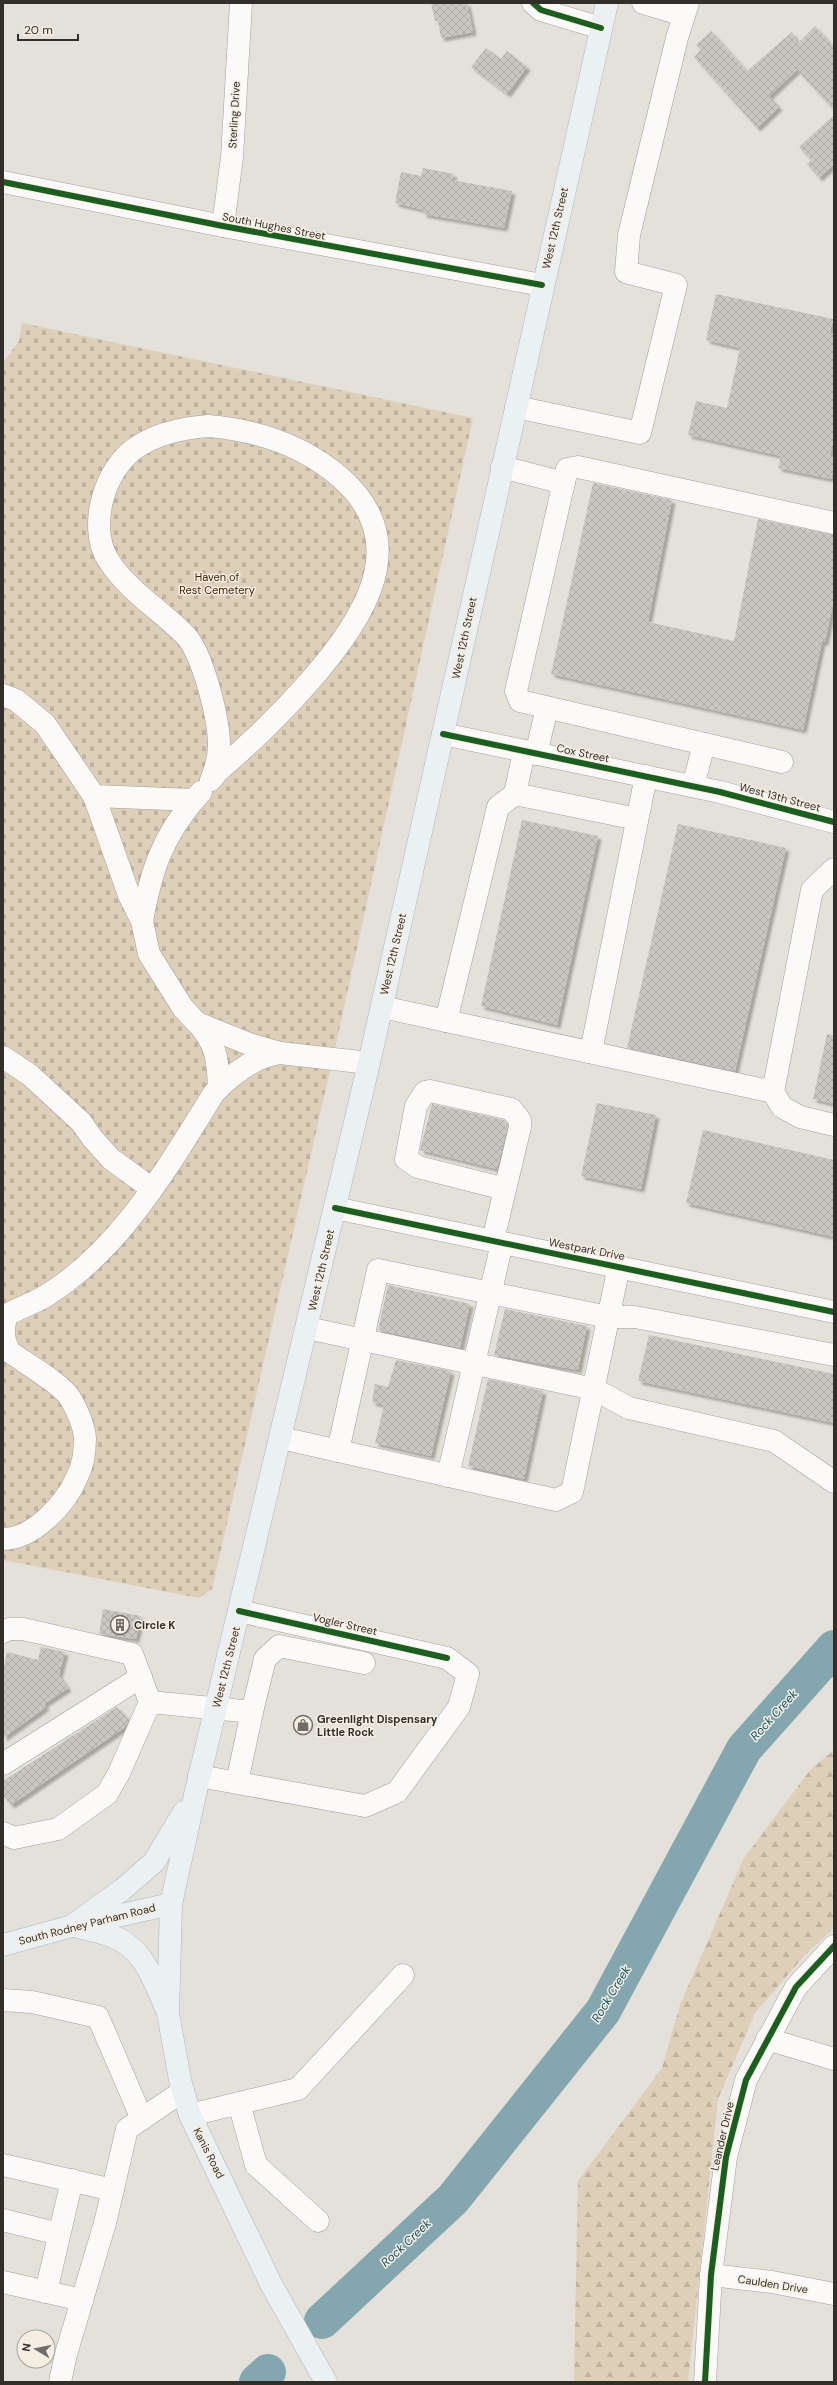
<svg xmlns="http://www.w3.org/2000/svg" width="837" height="2385" viewBox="0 0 837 2385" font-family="'DM Sans',sans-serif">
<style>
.forest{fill:url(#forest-firs)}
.cemetery{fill:url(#cemetery-stones)}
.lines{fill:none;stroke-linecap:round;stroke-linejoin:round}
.river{stroke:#84a6af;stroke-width:36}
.building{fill:url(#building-cross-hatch);filter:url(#shadow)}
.minor-casing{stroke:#a3a09b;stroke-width:23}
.major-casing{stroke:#afb8b8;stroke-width:23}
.minor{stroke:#fbfaf9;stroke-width:22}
.major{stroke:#ebf0f2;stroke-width:22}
.cycleway-casing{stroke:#f6eee2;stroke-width:8}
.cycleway{stroke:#1b5e20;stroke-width:6}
.labels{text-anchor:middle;stroke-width:3;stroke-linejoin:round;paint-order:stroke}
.street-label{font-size:11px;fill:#322f2b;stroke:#f6eee2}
.park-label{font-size:11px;fill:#3c290a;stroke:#f6eee2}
.poi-label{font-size:11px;font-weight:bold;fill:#322f2b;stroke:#f6eee2;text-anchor:start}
.water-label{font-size:12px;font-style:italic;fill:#0b5364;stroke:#f6eee2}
</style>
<defs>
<pattern id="forest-firs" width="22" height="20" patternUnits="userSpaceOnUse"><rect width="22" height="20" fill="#decfb8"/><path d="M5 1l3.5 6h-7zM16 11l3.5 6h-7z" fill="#bfb29e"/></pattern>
<pattern id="cemetery-stones" width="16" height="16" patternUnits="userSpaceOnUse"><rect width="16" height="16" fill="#decfb8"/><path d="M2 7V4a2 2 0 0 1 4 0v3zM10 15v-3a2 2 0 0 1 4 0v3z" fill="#bfb29e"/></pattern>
<pattern id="building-cross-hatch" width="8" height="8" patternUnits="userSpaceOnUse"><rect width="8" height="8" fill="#cac7c2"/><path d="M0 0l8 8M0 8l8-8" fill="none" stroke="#aeaba7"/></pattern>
<filter id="shadow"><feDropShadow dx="3.5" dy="3.5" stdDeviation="1" flood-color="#0004"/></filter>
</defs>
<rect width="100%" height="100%" fill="#e4e0da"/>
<polygon class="forest" points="834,1750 834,1928 805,1955 755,2013 718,2099 688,2382 574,2382 578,2181 662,2068 680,2005 744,1858 811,1769"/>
<polygon class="cemetery" points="22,323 473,418 336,1044 212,1589 199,1598 3,1560 3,363 19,341"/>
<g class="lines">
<g class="river">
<polyline points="322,2321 453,2199 603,2011 744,1749 834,1648"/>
<polyline points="257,2382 268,2372"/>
</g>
</g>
<g class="building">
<polygon points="431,3 467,3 473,32 441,38 438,20 435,21"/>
<polygon points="815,26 834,47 834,110 797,70 769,96 779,107 757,128 694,57 701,50 696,45 711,31 747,71 792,32 798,43"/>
<polygon points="486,48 501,59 507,51 527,67 507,94 471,67"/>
<polygon points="834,115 834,164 819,178 807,164 811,160 799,147"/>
<polygon points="423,168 454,174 452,180 512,191 504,228 423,214 424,210 395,203 401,172 421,176"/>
<polygon points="716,294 833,319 830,333 834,334 834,436 830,456 834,457 834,467 831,479 778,468 781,456 688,435 696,401 727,408 740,348 706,340"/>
<polygon points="593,483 672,500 648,622 734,641 758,519 834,535 834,599 825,642 822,642 803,730 551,674"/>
<polygon points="522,820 598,836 557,1025 481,1006"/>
<polygon points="678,824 786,848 735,1071 627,1048"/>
<polygon points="827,1034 834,1035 834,1104 813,1099"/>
<polygon points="597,1103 656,1115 641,1189 581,1176"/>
<polygon points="432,1104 504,1120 508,1126 497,1169 420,1150"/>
<polygon points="703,1130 834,1160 834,1237 686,1203"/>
<polygon points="388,1285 470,1304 460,1348 378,1330"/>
<polygon points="505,1309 587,1326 578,1370 494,1355"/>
<polygon points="649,1335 834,1374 834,1423 638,1381"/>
<polygon points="396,1360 451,1371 431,1456 375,1443 384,1405 372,1402 375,1384 388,1387"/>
<polygon points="488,1379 543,1391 524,1479 468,1466"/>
<polygon points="103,1609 141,1616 136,1639 99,1634"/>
<polygon points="41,1647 65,1652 59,1675 68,1688 44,1704 46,1707 3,1738 3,1671 7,1652 38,1660"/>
<polygon points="117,1707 129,1720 125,1727 11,1805 3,1795 3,1781"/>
</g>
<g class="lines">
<defs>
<g id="minor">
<polyline points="533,3 541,10 601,28"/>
<polyline points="643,3 684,15"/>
<polyline points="3,182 223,226 542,285"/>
<polyline points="223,226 232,157 241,3"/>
<polyline points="516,407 640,433 676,285 626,272 629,235 677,38 688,3"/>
<path d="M208 426C257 430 303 445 341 478 416 544 361 623 309 682 281 714 251 743 218 771L211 780C216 768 219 758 219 745 219 719 203 655 186 636 161 610 126 590 107 558 88 524 105 468 137 447 158 433 183 428 208 426Z"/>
<polyline points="502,467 564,483"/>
<polyline points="3,695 16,700 45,724 94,796 129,895 142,921 149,954 183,1008 197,1023 249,1044 280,1053 369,1063"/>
<polyline points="443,734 720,792 834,822"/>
<polyline points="536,754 547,708"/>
<polyline points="782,762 520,701 516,691 567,469 578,467 834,523"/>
<polyline points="693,786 704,744"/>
<polyline points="515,794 637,819"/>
<polyline points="94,796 194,800 201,792"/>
<path d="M142 921C151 872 161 839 194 800"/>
<polyline points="382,1007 773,1092 812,890 834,869"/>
<polyline points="446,1021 498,807 515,794 524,752"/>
<path d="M197 1023C216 1042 218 1061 219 1087"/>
<polyline points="591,1052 646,776"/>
<polyline points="3,1057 30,1075 81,1122 93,1139 111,1159 151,1188"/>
<polyline points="773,1092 782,1107 800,1117 834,1125"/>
<polyline points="335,1208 834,1312"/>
<polyline points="493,1240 520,1127 520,1120 511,1109 430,1091 425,1092 416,1106 406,1159 418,1167 505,1189"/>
<polyline points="307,1328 594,1389 629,1408 774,1441 834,1482"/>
<polyline points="281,1438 556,1500 572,1492 619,1266"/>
<polyline points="338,1451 378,1270 608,1317 635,1317 834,1355"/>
<polyline points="448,1476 502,1243"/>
<path d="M3 1539C33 1539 66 1504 77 1477 83 1466 85 1451 85 1438 84 1425 77 1410 70 1398 63 1385 25 1363 10 1352 3 1340 2 1326 8 1314 20 1308 33 1303 44 1297 121 1250 167 1168 214 1093 232 1074 254 1057 280 1053"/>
<polyline points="3,1632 9,1629 23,1629 132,1654 150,1702"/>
<polyline points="3,1764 141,1677"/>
<polyline points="199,1776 365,1806 397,1792 459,1707 468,1674 447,1658 239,1611"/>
<polyline points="237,1782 252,1712"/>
<polyline points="3,1833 14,1838 58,1829 107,1794 119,1773 150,1702 252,1712 265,1659 279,1646 364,1663"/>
<polyline points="3,2000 32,2002 98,2017 142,2119"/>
<polyline points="767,2039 834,2059"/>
<polyline points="239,2103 256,2165 318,2221"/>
<polyline points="190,2115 298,2089 403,1975"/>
<polyline points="3,2165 113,2190"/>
<polyline points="3,2220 59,2234"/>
<polyline points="711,2275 772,2282 834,2294"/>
<polyline points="3,2282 82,2300"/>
<polyline points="46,2292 72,2180"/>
<polyline points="60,2382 66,2354 105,2223 127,2129 183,2091"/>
<polyline points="705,2382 711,2275 726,2157 746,2080 796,1987 834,1946"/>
</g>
<g id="major">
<polyline points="72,1926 123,1889 154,1862 184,1812"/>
<path d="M75 1926C88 1930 102 1932 114 1937 144 1949 154 1981 166 2008"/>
<polyline points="3,1945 72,1926 171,1904"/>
<polyline points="326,2382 271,2284 190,2115 180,2080 168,2013 171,1904 195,1795 369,1063 607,3"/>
</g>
</defs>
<use href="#minor" class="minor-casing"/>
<use href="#major" class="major-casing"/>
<use href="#minor" class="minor"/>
<use href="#major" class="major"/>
<defs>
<g id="cycleway">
<polyline points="533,3 541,10 601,28"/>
<polyline points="3,182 223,226 542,285"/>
<polyline points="443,734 720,792 834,822"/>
<polyline points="335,1208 834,1312"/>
<polyline points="239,1611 447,1658"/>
<polyline points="705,2382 711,2275 726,2157 746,2080 796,1987 834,1946"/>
</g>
</defs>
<use href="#cycleway" class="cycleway-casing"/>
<use href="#cycleway" class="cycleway"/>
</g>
<defs>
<symbol id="building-ring" viewBox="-11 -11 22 22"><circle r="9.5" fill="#f6eee2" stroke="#706d68" stroke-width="1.5"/><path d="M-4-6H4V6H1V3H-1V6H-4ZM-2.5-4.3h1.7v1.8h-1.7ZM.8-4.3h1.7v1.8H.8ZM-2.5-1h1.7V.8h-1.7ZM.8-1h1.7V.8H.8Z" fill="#706d68"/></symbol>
<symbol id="shop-ring" viewBox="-11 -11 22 22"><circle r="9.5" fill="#f6eee2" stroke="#706d68" stroke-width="1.5"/><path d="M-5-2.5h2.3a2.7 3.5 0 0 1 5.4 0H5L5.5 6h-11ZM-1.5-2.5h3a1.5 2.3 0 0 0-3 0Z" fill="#706d68"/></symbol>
</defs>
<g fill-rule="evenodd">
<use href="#building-ring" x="109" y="1614" width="22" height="22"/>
<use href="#shop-ring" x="292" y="1714" width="22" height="22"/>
</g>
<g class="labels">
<g class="street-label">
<text transform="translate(234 115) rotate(-87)" y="4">Sterling Drive</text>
<text transform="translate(274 226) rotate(11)" y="4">South Hughes Street</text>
<text transform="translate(555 228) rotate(-77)" y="4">West 12th Street</text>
<text transform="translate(464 638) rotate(-78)" y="4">West 12th Street</text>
<text transform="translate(583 753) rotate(12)" y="4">Cox Street</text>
<text transform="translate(780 797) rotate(15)" y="4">West 13th Street</text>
<text transform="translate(393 954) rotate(-77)" y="4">West 12th Street</text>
<text transform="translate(587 1249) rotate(11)" y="4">Westpark Drive</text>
<text transform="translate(321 1270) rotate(-77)" y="4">West 12th Street</text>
<text transform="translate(345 1624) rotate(13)" y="4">Vogler Street</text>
<text transform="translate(226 1667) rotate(-76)" y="4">West 12th Street</text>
<text transform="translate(87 1924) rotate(-14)" y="4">South Rodney Parham Road</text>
<text transform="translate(722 2136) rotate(-77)" y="4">Leander Drive</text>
<text transform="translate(209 2153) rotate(63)" y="4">Kanis Road</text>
<text transform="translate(773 2284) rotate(9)" y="4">Caulden Drive</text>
</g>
<g class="park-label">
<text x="217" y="581">Haven of<tspan x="217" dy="13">Rest Cemetery</tspan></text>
</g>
<g class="poi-label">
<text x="134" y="1629">Circle K</text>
<text x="317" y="1723">Greenlight Dispensary<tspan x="317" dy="13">Little Rock</tspan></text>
</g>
<g class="water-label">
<text transform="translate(774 1715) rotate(-48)" y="4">Rock Creek</text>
<text transform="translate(611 1994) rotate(-59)" y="4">Rock Creek</text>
<text transform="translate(406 2243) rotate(-43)" y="4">Rock Creek</text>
</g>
</g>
<rect width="837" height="2385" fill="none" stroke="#322f2b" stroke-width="8"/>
<g transform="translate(36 2349) rotate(280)"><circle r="19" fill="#f6eee2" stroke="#a8a299"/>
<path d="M0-3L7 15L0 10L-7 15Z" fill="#706d68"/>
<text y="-6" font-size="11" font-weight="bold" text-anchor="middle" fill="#322f2b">N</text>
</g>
<path d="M18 34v6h60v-6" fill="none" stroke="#322f2b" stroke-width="2"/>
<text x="24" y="34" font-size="12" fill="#322f2b" stroke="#f6eee2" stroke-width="3" paint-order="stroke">20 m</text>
</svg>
